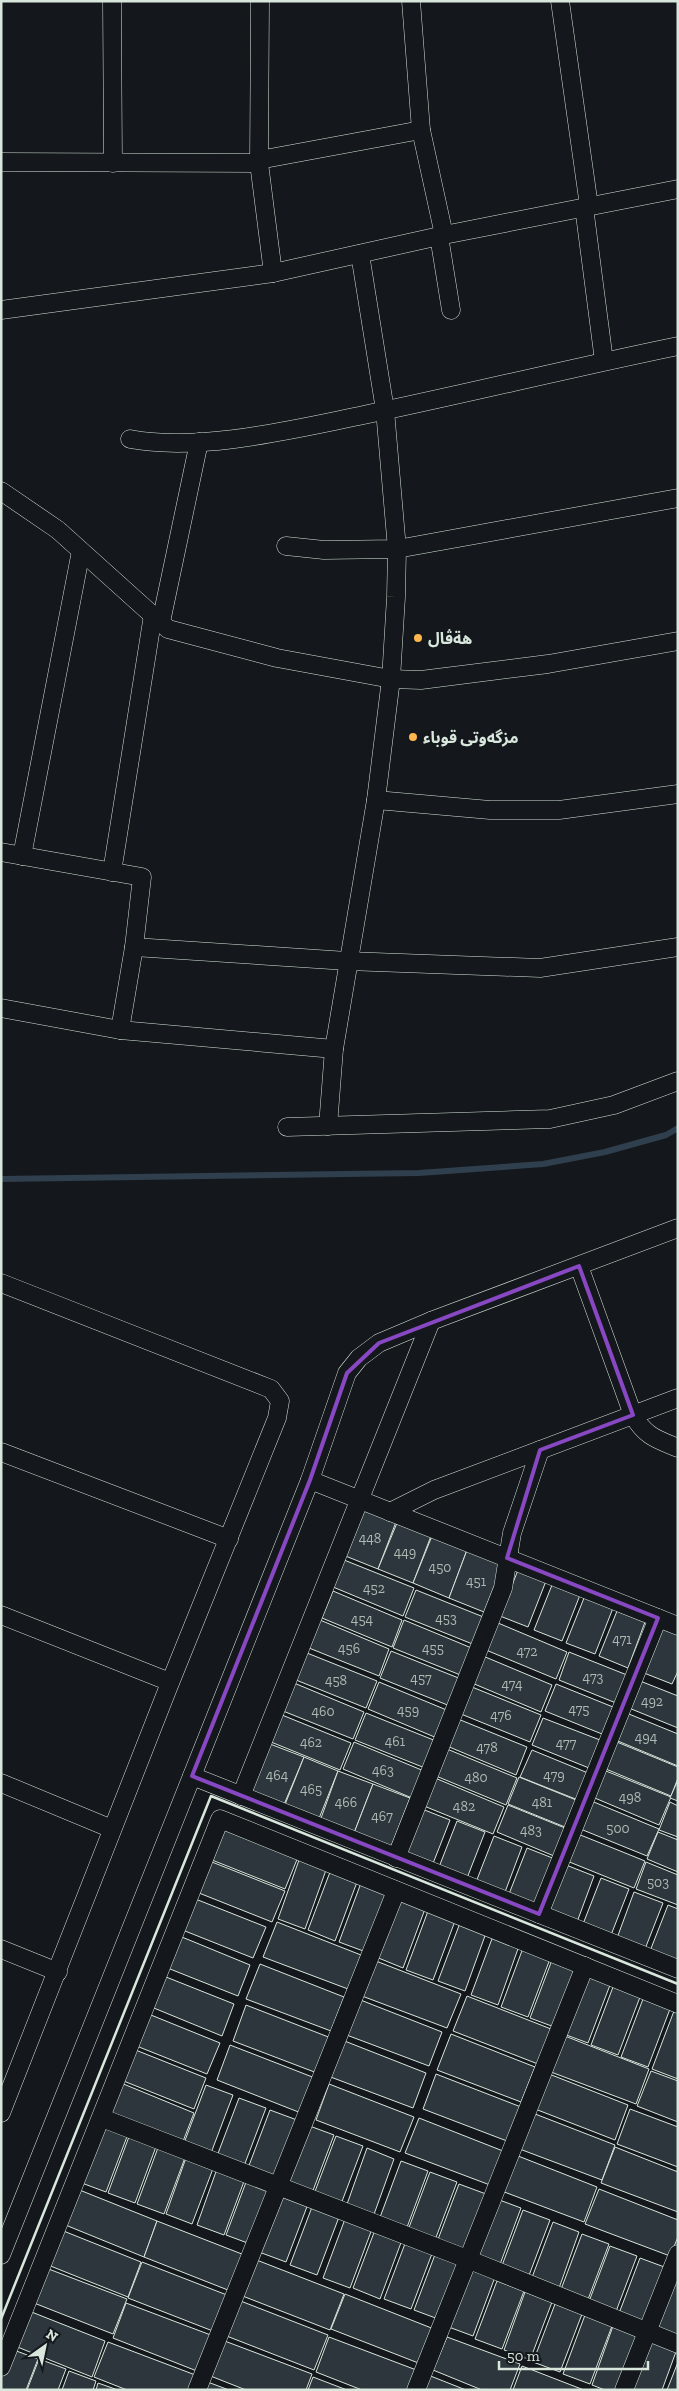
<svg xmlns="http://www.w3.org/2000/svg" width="679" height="2391" viewBox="0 0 679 2391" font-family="'Zilla Slab','Noto Sans Arabic',serif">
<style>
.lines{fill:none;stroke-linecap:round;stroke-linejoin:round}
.stream{stroke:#2f3f4d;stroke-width:6}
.building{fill:#2c363c;stroke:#d8e6dc}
.street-casing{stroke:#d8e6dc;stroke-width:19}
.street{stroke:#14181c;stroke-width:18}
.wall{stroke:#d8e6dc;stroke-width:2.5}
.marked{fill:none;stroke:#8948c3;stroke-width:4;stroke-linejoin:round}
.poi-dot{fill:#ffb74d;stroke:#14181c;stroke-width:2}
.labels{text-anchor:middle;stroke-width:4;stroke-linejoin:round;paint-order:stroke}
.number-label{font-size:14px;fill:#adbab4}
.poi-label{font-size:16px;font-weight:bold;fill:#d8e6dc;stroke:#14181c;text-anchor:start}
</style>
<rect width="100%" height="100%" fill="#14181c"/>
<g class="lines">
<polyline class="stream" points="1,1179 419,1173 543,1164 605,1152 666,1135 678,1128"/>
</g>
<g class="building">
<polygon points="361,1508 396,1522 378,1569 343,1555"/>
<polygon points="397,1523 431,1536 413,1583 378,1569"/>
<polygon points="432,1536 467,1550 449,1598 413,1583"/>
<polygon points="467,1550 503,1564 484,1612 449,1598"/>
<polygon points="344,1560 414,1588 403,1616 333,1587"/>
<polygon points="518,1570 546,1581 528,1627 500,1616"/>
<polygon points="552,1585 580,1595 562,1641 534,1630"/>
<polygon points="416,1590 486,1618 475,1645 405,1617"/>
<polygon points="333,1591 402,1620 392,1647 322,1618"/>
<polygon points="584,1598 613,1608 595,1654 566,1643"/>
<polygon points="617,1611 645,1622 628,1668 599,1656"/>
<polygon points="320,1620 389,1649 379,1676 309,1648"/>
<polygon points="404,1620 474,1649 463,1676 393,1648"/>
<polygon points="498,1623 567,1652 556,1679 486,1650"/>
<polygon points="662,1627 678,1633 678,1671 672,1684 644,1673"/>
<polygon points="391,1651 461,1679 450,1706 380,1678"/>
<polygon points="569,1652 627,1675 616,1703 559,1680"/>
<polygon points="307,1653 377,1681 366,1708 296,1680"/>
<polygon points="483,1656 552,1685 541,1712 472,1683"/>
<polygon points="635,1679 678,1696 678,1728 624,1706"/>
<polygon points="379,1682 449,1711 437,1738 368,1709"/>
<polygon points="294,1683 364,1712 353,1739 283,1711"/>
<polygon points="556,1684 613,1707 602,1734 545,1711"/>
<polygon points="472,1687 541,1715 530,1742 461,1714"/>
<polygon points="624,1712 678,1734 678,1766 613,1739"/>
<polygon points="366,1713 436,1741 425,1768 355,1740"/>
<polygon points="282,1715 351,1743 340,1770 271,1742"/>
<polygon points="543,1718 600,1740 589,1768 532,1745"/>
<polygon points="458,1719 527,1747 516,1775 447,1746"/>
<polygon points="612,1740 678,1767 678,1778 671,1796 601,1767"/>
<polygon points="354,1742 424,1771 412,1798 343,1769"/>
<polygon points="270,1744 304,1757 283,1807 250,1793"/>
<polygon points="447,1749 517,1778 506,1805 436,1776"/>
<polygon points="532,1750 588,1773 578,1800 520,1777"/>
<polygon points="304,1757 338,1771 318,1821 284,1807"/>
<polygon points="601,1769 671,1797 659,1825 590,1796"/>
<polygon points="338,1771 373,1784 354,1833 320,1821"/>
<polygon points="519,1777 576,1800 565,1827 508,1804"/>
<polygon points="435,1778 504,1807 493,1834 424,1806"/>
<polygon points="678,1780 678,1801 670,1798"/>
<polygon points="373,1784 410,1798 391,1847 354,1833"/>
<polygon points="589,1800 659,1829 647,1856 578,1828"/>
<polygon points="670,1802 678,1806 678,1837 659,1830"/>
<polygon points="508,1805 565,1828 554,1856 497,1832"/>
<polygon points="422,1809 450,1820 432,1866 404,1855"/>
<polygon points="457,1821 485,1832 467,1878 439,1867"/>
<polygon points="225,1828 298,1857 285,1889 212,1860"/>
<polygon points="658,1832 678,1840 678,1872 647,1859"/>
<polygon points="578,1834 645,1861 634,1888 567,1861"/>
<polygon points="494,1836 522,1847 505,1892 476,1882"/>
<polygon points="527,1848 555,1859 537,1905 509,1894"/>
<polygon points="299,1860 326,1870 305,1929 278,1919"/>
<polygon points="212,1862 285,1891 272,1922 199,1893"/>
<polygon points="646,1862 678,1875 678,1905 636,1889"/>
<polygon points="566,1865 594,1876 577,1922 548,1911"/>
<polygon points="330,1872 357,1882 335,1941 308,1930"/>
<polygon points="601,1878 629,1889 611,1935 583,1924"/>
<polygon points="361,1883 388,1894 366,1952 339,1942"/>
<polygon points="634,1892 663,1903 645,1949 617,1938"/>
<polygon points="193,1898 266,1927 253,1958 180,1929"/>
<polygon points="398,1899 425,1909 403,1968 376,1957"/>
<polygon points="668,1905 678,1909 678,1962 650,1951"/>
<polygon points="428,1911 455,1921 433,1980 406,1970"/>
<polygon points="277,1922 361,1955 348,1989 263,1957"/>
<polygon points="460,1923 486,1933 465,1991 438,1981"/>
<polygon points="177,1935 250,1965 238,1996 165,1967"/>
<polygon points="493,1936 519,1946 498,2005 471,1995"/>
<polygon points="523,1948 550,1959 528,2017 501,2007"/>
<polygon points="552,1960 579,1970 557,2028 530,2018"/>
<polygon points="376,1961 461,1994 447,2028 362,1996"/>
<polygon points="260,1964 344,1997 331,2031 246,1999"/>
<polygon points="161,1975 234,2004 222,2036 149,2006"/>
<polygon points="583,1975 610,1985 588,2043 561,2033"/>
<polygon points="613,1987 640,1997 618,2055 591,2045"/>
<polygon points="467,1996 551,2029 538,2064 453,2031"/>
<polygon points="358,1999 442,2032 429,2066 344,2034"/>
<polygon points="643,1999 670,2009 648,2067 621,2057"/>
<polygon points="246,2005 331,2038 317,2073 233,2041"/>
<polygon points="674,2011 678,2012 678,2079 652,2069"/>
<polygon points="146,2013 220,2043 207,2074 134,2045"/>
<polygon points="451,2034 535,2067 521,2102 437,2070"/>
<polygon points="565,2036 649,2069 636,2104 551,2072"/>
<polygon points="342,2040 426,2073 413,2108 328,2076"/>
<polygon points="230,2045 315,2078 301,2113 217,2080"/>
<polygon points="133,2049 206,2078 194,2109 121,2080"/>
<polygon points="651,2071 678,2081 678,2122 637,2106"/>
<polygon points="544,2072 628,2105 615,2140 530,2107"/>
<polygon points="436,2074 521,2107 507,2141 423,2109"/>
<polygon points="121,2083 194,2113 182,2144 108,2115"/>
<polygon points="329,2084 414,2117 400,2152 316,2120"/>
<polygon points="206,2085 233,2095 211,2153 184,2143"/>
<polygon points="239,2098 266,2108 244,2166 217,2156"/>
<polygon points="630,2109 678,2127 678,2167 617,2144"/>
<polygon points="270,2110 297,2120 275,2178 248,2168"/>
<polygon points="530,2112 615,2145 602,2180 517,2148"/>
<polygon points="419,2118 503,2151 490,2185 405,2153"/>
<polygon points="101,2123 128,2134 106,2192 79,2182"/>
<polygon points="307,2125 334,2135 312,2193 285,2183"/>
<polygon points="130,2134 157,2144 135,2203 108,2193"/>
<polygon points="336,2136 363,2146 341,2204 314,2194"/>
<polygon points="159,2145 186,2155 164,2214 137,2204"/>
<polygon points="615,2147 678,2172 678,2212 601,2183"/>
<polygon points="367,2148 394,2159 373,2217 346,2207"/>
<polygon points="513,2154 597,2187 584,2222 499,2190"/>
<polygon points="187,2155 214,2166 192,2224 166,2214"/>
<polygon points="401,2161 428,2171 406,2230 379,2220"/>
<polygon points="218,2166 246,2176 224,2235 197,2225"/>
<polygon points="430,2172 457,2182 435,2240 408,2230"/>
<polygon points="248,2177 275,2187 253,2245 226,2235"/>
<polygon points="459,2184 486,2194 464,2252 437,2242"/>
<polygon points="77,2189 157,2221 144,2257 63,2224"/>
<polygon points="599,2189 678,2220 678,2237 670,2256 585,2224"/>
<polygon points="281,2194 308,2204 286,2262 259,2252"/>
<polygon points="494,2198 521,2208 499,2267 473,2257"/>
<polygon points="312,2207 339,2217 317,2275 290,2265"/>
<polygon points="523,2210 550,2220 528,2278 501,2268"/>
<polygon points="345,2219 372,2229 350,2288 323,2278"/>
<polygon points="157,2221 247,2256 233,2292 144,2257"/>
<polygon points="553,2222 579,2232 558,2291 531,2280"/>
<polygon points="61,2230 141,2262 128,2297 48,2265"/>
<polygon points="375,2230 402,2240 380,2299 353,2288"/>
<polygon points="582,2234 609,2244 587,2302 560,2292"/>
<polygon points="406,2241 433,2251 411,2309 384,2299"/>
<polygon points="610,2246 637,2256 615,2314 588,2304"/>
<polygon points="436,2252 463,2262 441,2320 414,2310"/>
<polygon points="640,2258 667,2268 645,2326 618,2316"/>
<polygon points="254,2259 344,2294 330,2330 240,2295"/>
<polygon points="142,2262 232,2297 218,2333 128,2298"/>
<polygon points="468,2267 495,2277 473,2336 446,2326"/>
<polygon points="46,2268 127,2299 113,2334 34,2303"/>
<polygon points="678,2271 678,2337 655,2328"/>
<polygon points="497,2281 524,2291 502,2349 475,2339"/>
<polygon points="525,2292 552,2302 530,2360 504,2350"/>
<polygon points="345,2294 434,2329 421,2364 331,2329"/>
<polygon points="238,2300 328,2335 314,2370 224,2335"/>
<polygon points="126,2303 216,2337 202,2373 113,2338"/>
<polygon points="555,2304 582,2314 560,2372 533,2362"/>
<polygon points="29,2311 105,2341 92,2377 15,2346"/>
<polygon points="585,2315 612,2326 590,2384 563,2374"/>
<polygon points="613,2326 640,2336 620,2390 605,2390 592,2385"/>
<polygon points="329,2337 419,2371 412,2390 362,2390 316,2372"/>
<polygon points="447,2337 520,2364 510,2390 482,2390 433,2370"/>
<polygon points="650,2339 677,2349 662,2390 631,2390"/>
<polygon points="222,2340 312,2374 306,2390 246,2390 208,2375"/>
<polygon points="108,2342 198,2376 193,2390 127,2390 94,2377"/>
<polygon points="11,2349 38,2359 26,2390 1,2390 1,2374"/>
<polygon points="39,2359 66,2369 58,2390 27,2390"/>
<polygon points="678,2362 678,2390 667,2390"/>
<polygon points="522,2366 584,2390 513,2390"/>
<polygon points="69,2371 96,2381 93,2390 62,2390"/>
<polygon points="428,2375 466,2390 422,2390"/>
<polygon points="313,2377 347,2390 308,2390"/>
<polygon points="205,2381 229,2390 202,2390"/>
<polygon points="98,2383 118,2390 96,2390"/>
</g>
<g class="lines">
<defs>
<g id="street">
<polyline points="112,1 113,163"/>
<polyline points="260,1 259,163 273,273"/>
<polyline points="411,1 421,130 444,235"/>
<polyline points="560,1 589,206"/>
<polyline points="259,160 421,130"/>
<polyline points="1,162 259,163"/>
<polyline points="584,207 604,361"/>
<polyline points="439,236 451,310"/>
<polyline points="1,310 273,273 444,235 678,189"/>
<path d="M130 439C199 452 290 430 359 416 465 394 571 368 678 346"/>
<polyline points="1,491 58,530 168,629 277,658 391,679 421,680 548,664 678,641"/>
<polyline points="286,546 324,550 397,549 678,498"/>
<polyline points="161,622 199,442"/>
<polyline points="376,800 490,810 559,810 678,794"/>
<polyline points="1,852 142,877 134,947 120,1030"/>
<polyline points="22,856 81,551"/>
<polyline points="112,872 153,615"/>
<polyline points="134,947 347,961 540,968 678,947"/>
<polyline points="1,1008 120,1030 334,1049"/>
<polyline points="328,1126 334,1049 376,800 391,679 396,597 397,549 385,410 360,254"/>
<polyline points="287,1127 550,1119 614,1105 678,1081"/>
<path d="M579 1266 633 1415C645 1436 656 1439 678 1448"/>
<polyline points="1,1283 271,1389 280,1401 277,1418 168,1688 1,2113"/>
<polyline points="1,1452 229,1539"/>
<polyline points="310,1480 678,1626"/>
<polyline points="390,1512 434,1490 678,1398"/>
<polyline points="1,1615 170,1682"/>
<polyline points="192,1776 678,1969"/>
<polyline points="1,1783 112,1829"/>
<polyline points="241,1796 431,1321"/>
<polyline points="396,1858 503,1588 512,1533 540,1450"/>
<polyline points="539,1914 658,1618"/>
<polyline points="1,1949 58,1972"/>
<polyline points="102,2118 467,2259 678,2344"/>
<polyline points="1,2255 310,1480 347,1373 359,1358 379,1343 431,1321 678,1228"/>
<polyline points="1,2367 220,1819 678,2004"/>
<polyline points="197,2390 396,1891"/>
<polyline points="416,2390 585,1966"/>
<polyline points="624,2390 678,2254"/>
</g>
</defs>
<use href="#street" class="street-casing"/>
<use href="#street" class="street"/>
<polyline class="wall" points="1,2319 211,1796 678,1984"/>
</g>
<path class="marked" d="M579 1266 633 1415 540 1450 507 1558 658 1618 539 1914 192 1776 310 1480 347 1373 379 1343Z"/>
<g class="poi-dot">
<circle cx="418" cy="638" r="5"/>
<circle cx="413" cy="737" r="5"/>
</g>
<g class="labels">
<g class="number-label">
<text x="370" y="1543">448</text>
<text x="405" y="1557">449</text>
<text x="440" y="1572">450</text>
<text x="476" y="1586">451</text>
<text x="374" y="1593">452</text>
<text x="446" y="1623">453</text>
<text x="362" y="1624">454</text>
<text x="622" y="1644">471</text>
<text x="349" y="1653">456</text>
<text x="433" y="1653">455</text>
<text x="527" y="1656">472</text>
<text x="593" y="1682">473</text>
<text x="421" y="1683">457</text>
<text x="336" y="1685">458</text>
<text x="512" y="1689">474</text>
<text x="652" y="1706">492</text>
<text x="579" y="1714">475</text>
<text x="408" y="1715">459</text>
<text x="323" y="1716">460</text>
<text x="501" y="1720">476</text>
<text x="646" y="1742">494</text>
<text x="395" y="1746">461</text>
<text x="311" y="1747">462</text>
<text x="566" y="1748">477</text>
<text x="487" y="1752">478</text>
<text x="383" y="1775">463</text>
<text x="277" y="1780">464</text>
<text x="554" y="1780">479</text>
<text x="476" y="1782">480</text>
<text x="311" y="1794">465</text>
<text x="630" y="1802">498</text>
<text x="346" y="1807">466</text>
<text x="542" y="1807">481</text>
<text x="464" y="1811">482</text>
<text x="382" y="1821">467</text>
<text x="618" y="1833">500</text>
<text x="531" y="1835">483</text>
<text x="658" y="1887">503</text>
</g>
<g class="poi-label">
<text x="428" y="644">هةڤال</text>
<text x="423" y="743">مزگەوتی قوباء</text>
</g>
</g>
<rect width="679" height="2391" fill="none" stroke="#d8e6dc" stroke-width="5"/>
<g transform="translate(45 2346) rotate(33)" stroke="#14181c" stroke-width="4" paint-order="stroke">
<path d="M0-4L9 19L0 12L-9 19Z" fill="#d8e6dc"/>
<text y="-8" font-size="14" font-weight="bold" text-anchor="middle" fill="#d8e6dc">N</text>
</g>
<path d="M499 2361v8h149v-8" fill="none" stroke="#d8e6dc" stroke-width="2.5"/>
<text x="507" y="2361" font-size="15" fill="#d8e6dc" stroke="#14181c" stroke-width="4" paint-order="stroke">50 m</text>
</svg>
